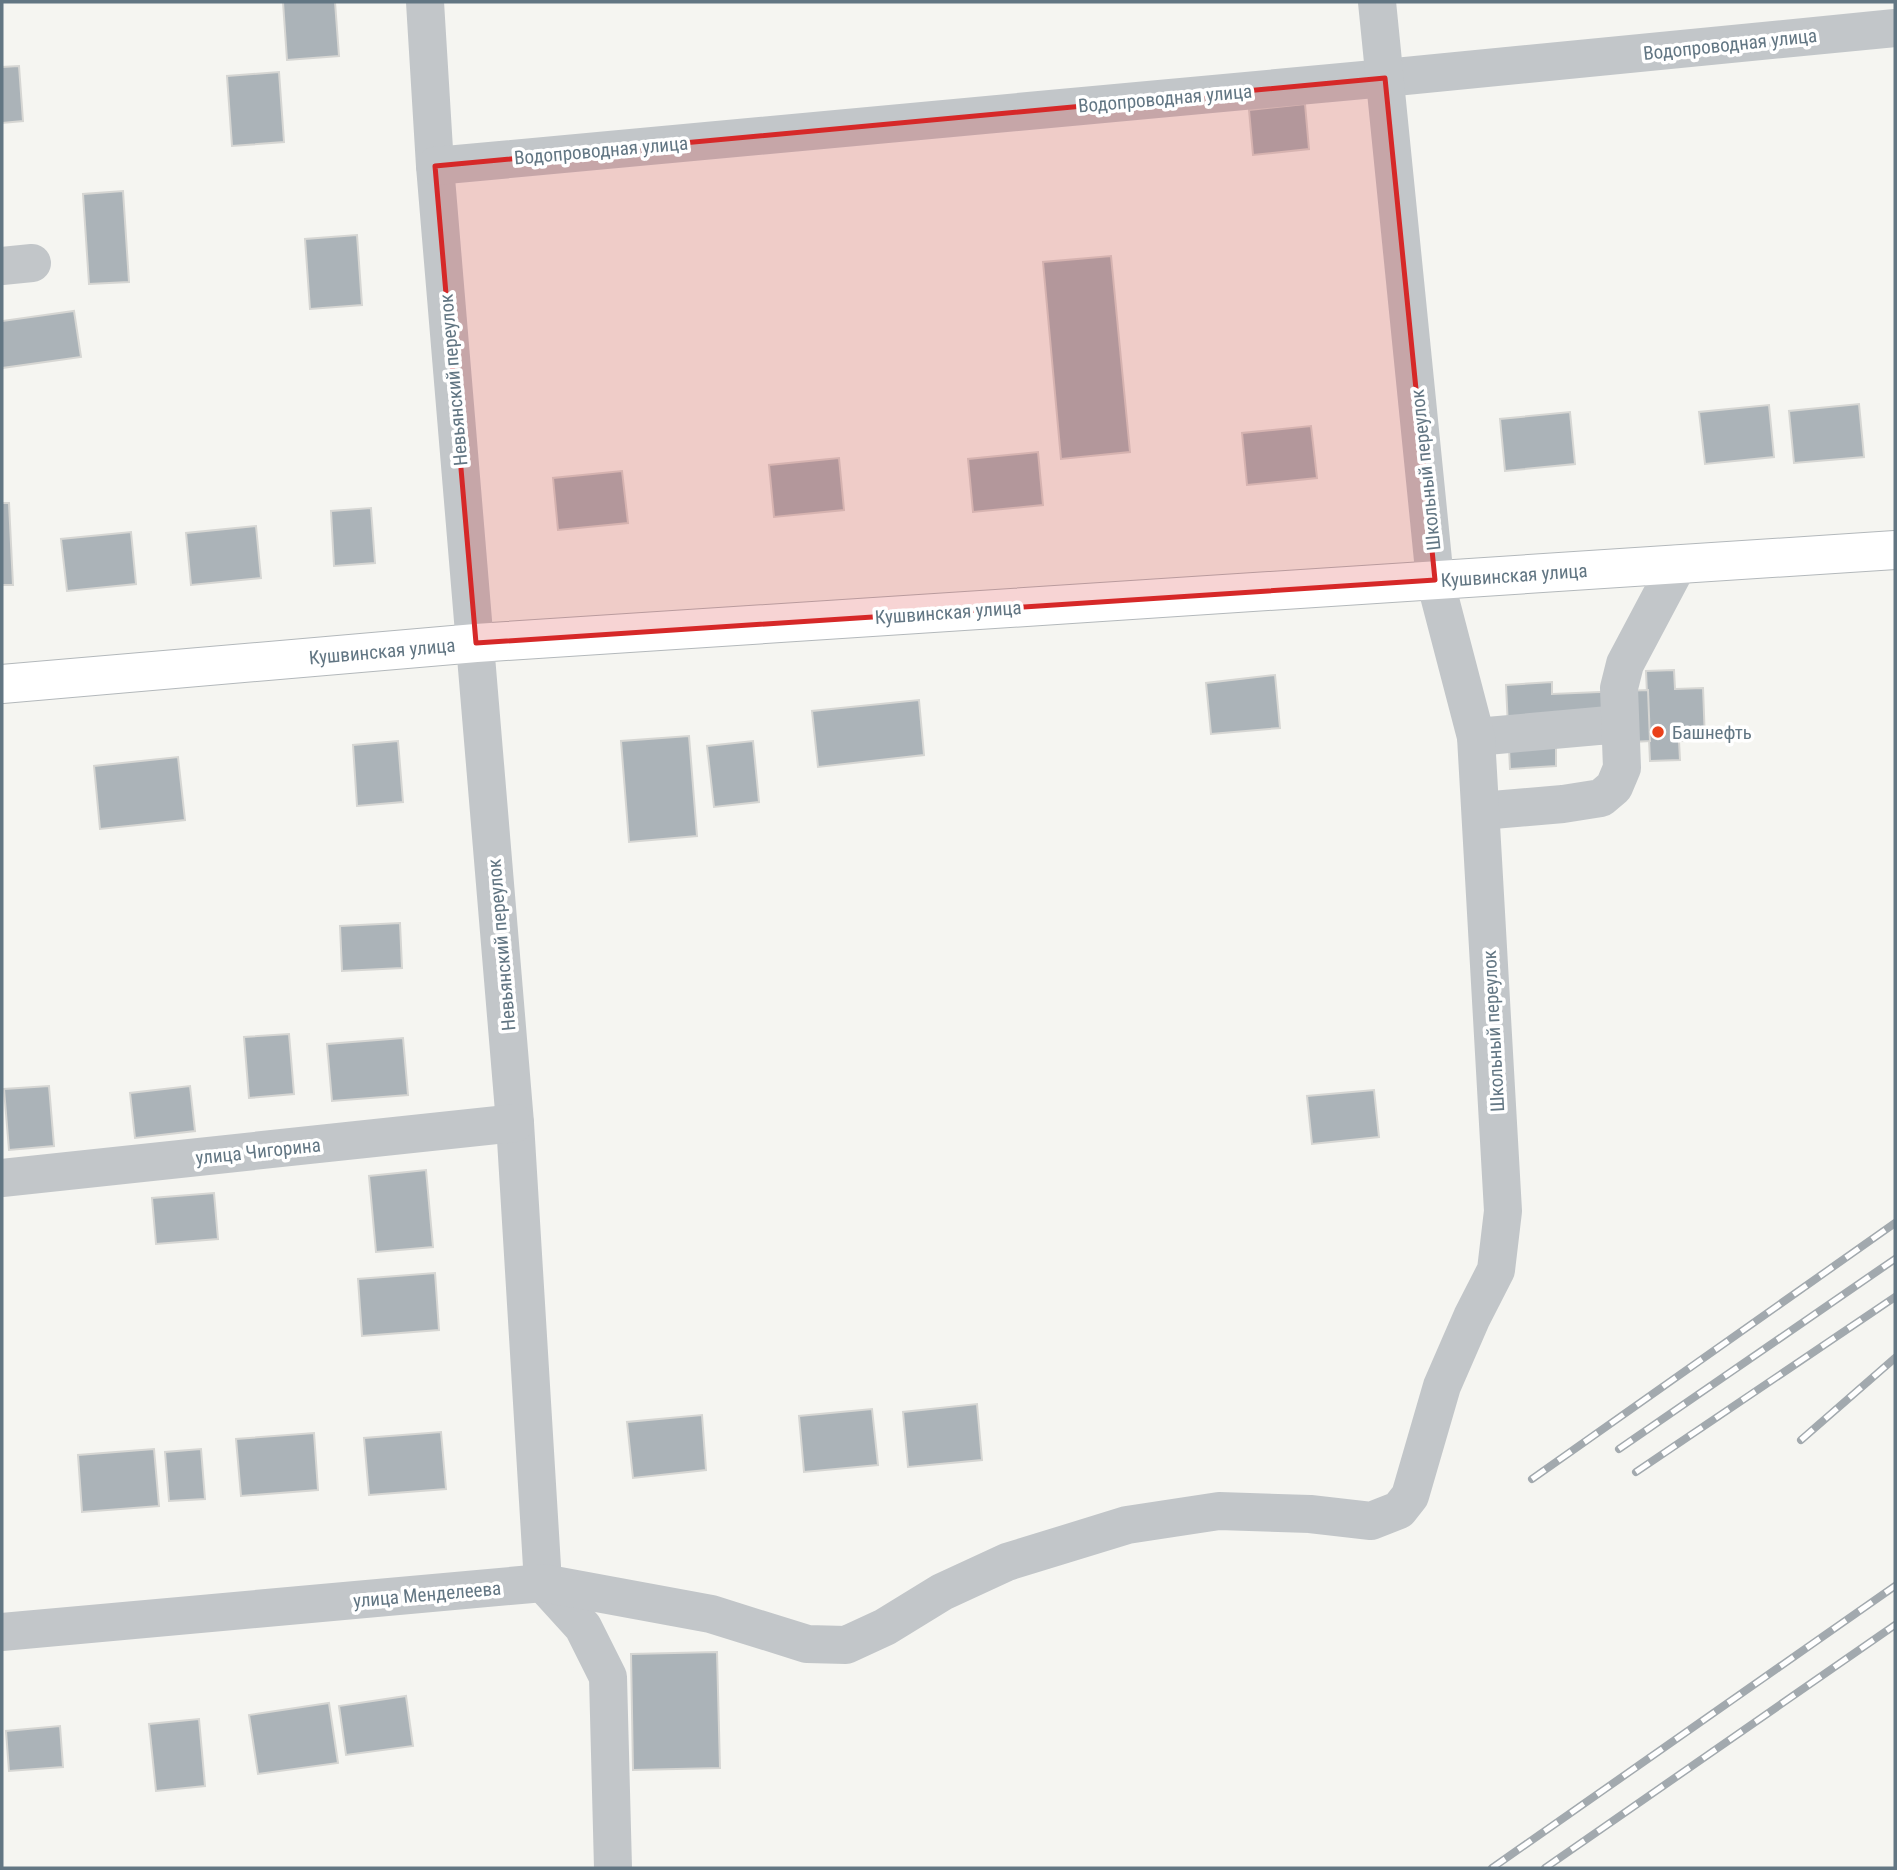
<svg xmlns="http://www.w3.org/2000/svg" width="1897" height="1870" viewBox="0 0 1897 1870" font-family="'Roboto Condensed',sans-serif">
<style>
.building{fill:#abb3b8;stroke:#d6d6d3;stroke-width:2}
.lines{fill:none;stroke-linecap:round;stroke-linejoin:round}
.major-casing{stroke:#b3b8bb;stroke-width:40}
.minor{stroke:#c2c6c9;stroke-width:38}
.major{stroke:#fff;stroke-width:38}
.rail-casing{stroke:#a2a9ae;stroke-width:8}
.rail{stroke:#fff;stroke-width:5;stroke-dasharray:16;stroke-linecap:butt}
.marked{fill:#d62828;fill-opacity:0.2;stroke:#d62828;stroke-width:5;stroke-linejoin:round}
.poi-dot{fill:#ea411b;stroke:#fff;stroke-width:2.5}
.labels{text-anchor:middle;stroke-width:7;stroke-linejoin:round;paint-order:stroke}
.street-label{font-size:19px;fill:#627683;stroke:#fff}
.poi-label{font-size:19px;fill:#627683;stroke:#fff;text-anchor:start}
</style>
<rect width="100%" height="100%" fill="#f5f5f1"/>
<g class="building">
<polygon points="283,2 335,2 339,56 287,60"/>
<polygon points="19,66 23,121 2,123 2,67"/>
<polygon points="279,72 284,142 232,146 227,76"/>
<polygon points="1305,104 1309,149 1253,155 1249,110"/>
<polygon points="123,191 129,282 89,284 83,194"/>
<polygon points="357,235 362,305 310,309 305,239"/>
<polygon points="1111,256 1130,452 1061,459 1043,262"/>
<polygon points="74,311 81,357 2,368 2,321"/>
<polygon points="1859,404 1864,457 1794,463 1789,411"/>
<polygon points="1769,405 1774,457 1705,464 1699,412"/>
<polygon points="1570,412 1575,464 1505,471 1500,419"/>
<polygon points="1311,426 1317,478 1247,485 1242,433"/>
<polygon points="1038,452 1043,505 973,512 968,459"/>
<polygon points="839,458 844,510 774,517 769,465"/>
<polygon points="622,471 628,523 558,530 553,478"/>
<polygon points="2,503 9,503 13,585 2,585"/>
<polygon points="371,508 375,563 334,566 331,511"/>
<polygon points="256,526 261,578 191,585 186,533"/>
<polygon points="131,532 136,584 67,591 61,539"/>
<polygon points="1674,670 1675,689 1703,688 1705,740 1679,741 1680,760 1650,761 1646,671"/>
<polygon points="1275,675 1280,728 1211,734 1206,683"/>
<polygon points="1552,682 1552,694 1648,690 1650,741 1556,746 1556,766 1510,769 1506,685"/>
<polygon points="919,700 924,755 818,767 812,711"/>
<polygon points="689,736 697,836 629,842 621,741"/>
<polygon points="398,741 403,802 357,806 353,745"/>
<polygon points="753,741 759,802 714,807 707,746"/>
<polygon points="178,757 185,820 100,829 94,766"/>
<polygon points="400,923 402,968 342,971 340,926"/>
<polygon points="289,1034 294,1094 249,1098 244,1037"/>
<polygon points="403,1038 408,1095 332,1101 327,1044"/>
<polygon points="49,1086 54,1146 9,1150 4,1089"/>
<polygon points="190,1086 195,1131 135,1138 130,1093"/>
<polygon points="1374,1090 1379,1137 1312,1144 1307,1096"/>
<polygon points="426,1170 433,1247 376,1252 369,1176"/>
<polygon points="214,1193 218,1239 156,1244 152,1198"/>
<polygon points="435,1273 439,1330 362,1336 358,1279"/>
<polygon points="977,1404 982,1460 908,1467 903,1412"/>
<polygon points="872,1409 878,1465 804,1472 799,1416"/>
<polygon points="702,1415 706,1470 633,1478 627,1422"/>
<polygon points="441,1432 446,1489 369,1495 364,1438"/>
<polygon points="314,1433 318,1490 241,1496 236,1439"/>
<polygon points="154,1449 159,1506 82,1512 78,1455"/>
<polygon points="201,1449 205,1499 169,1501 165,1452"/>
<polygon points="717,1652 720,1768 633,1770 631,1654"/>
<polygon points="406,1696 413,1746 346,1755 339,1706"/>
<polygon points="329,1703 338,1763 258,1774 249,1715"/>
<polygon points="199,1719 205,1786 156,1791 149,1724"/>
<polygon points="60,1726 63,1767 9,1771 6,1731"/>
</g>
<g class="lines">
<defs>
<polyline id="major" points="2,684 476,643 1895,550"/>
</defs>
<use href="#major" class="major-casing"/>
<g class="minor">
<polyline points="425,2 435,166 515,1123 543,1583 583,1627 608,1677 613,1868"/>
<polyline points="435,166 1385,78 1895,28"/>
<polyline points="2,266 32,263"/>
<polyline points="1476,737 1620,724"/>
<polyline points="1481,811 1563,804 1601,798 1614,787 1622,768 1619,688 1625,664 1678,564"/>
<polyline points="2,1178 515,1123"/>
<polyline points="2,1632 543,1583 711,1614 807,1644 846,1645 885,1627 942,1592 1007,1562 1127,1525 1219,1511 1310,1514 1371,1521 1399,1510 1410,1496 1442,1386 1472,1317 1496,1270 1503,1211 1476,737 1435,580 1377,2"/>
</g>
<use href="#major" class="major"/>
<defs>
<g id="rail">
<polyline points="1801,1440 1895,1358"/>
<polyline points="1619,1449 1895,1259"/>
<polyline points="1636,1472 1895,1297"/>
<polyline points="1532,1479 1895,1223"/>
<polyline points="1492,1868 1895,1586"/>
<polyline points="1545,1868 1895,1625"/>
</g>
</defs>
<use href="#rail" class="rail-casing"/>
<use href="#rail" class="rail"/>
</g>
<path class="marked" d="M1385 78 1435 580 476 643 435 166Z"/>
<circle class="poi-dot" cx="1658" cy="732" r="7"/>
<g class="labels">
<g class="street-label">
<text transform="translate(1730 44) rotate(-6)" y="7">Водопроводная улица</text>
<text transform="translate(1165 98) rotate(-5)" y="7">Водопроводная улица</text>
<text transform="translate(601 150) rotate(-5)" y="7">Водопроводная улица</text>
<text transform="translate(453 380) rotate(-95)" y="7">Невьянский переулок</text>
<text transform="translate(1425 470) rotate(-96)" y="7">Школьный переулок</text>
<text transform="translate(1514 575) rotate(-4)" y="7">Кушвинская улица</text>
<text transform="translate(948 612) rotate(-4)" y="7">Кушвинская улица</text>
<text transform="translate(382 651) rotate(-5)" y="7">Кушвинская улица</text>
<text transform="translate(501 945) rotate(-95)" y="7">Невьянский переулок</text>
<text transform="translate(1493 1031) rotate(-93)" y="7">Школьный переулок</text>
<text transform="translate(258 1151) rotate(-6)" y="7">улица Чигорина</text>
<text transform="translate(427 1594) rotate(-5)" y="7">улица Менделеева</text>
</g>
<g class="poi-label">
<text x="1672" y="739">Башнефть</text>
</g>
</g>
<rect width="1897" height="1870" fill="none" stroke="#627683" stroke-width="7"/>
</svg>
